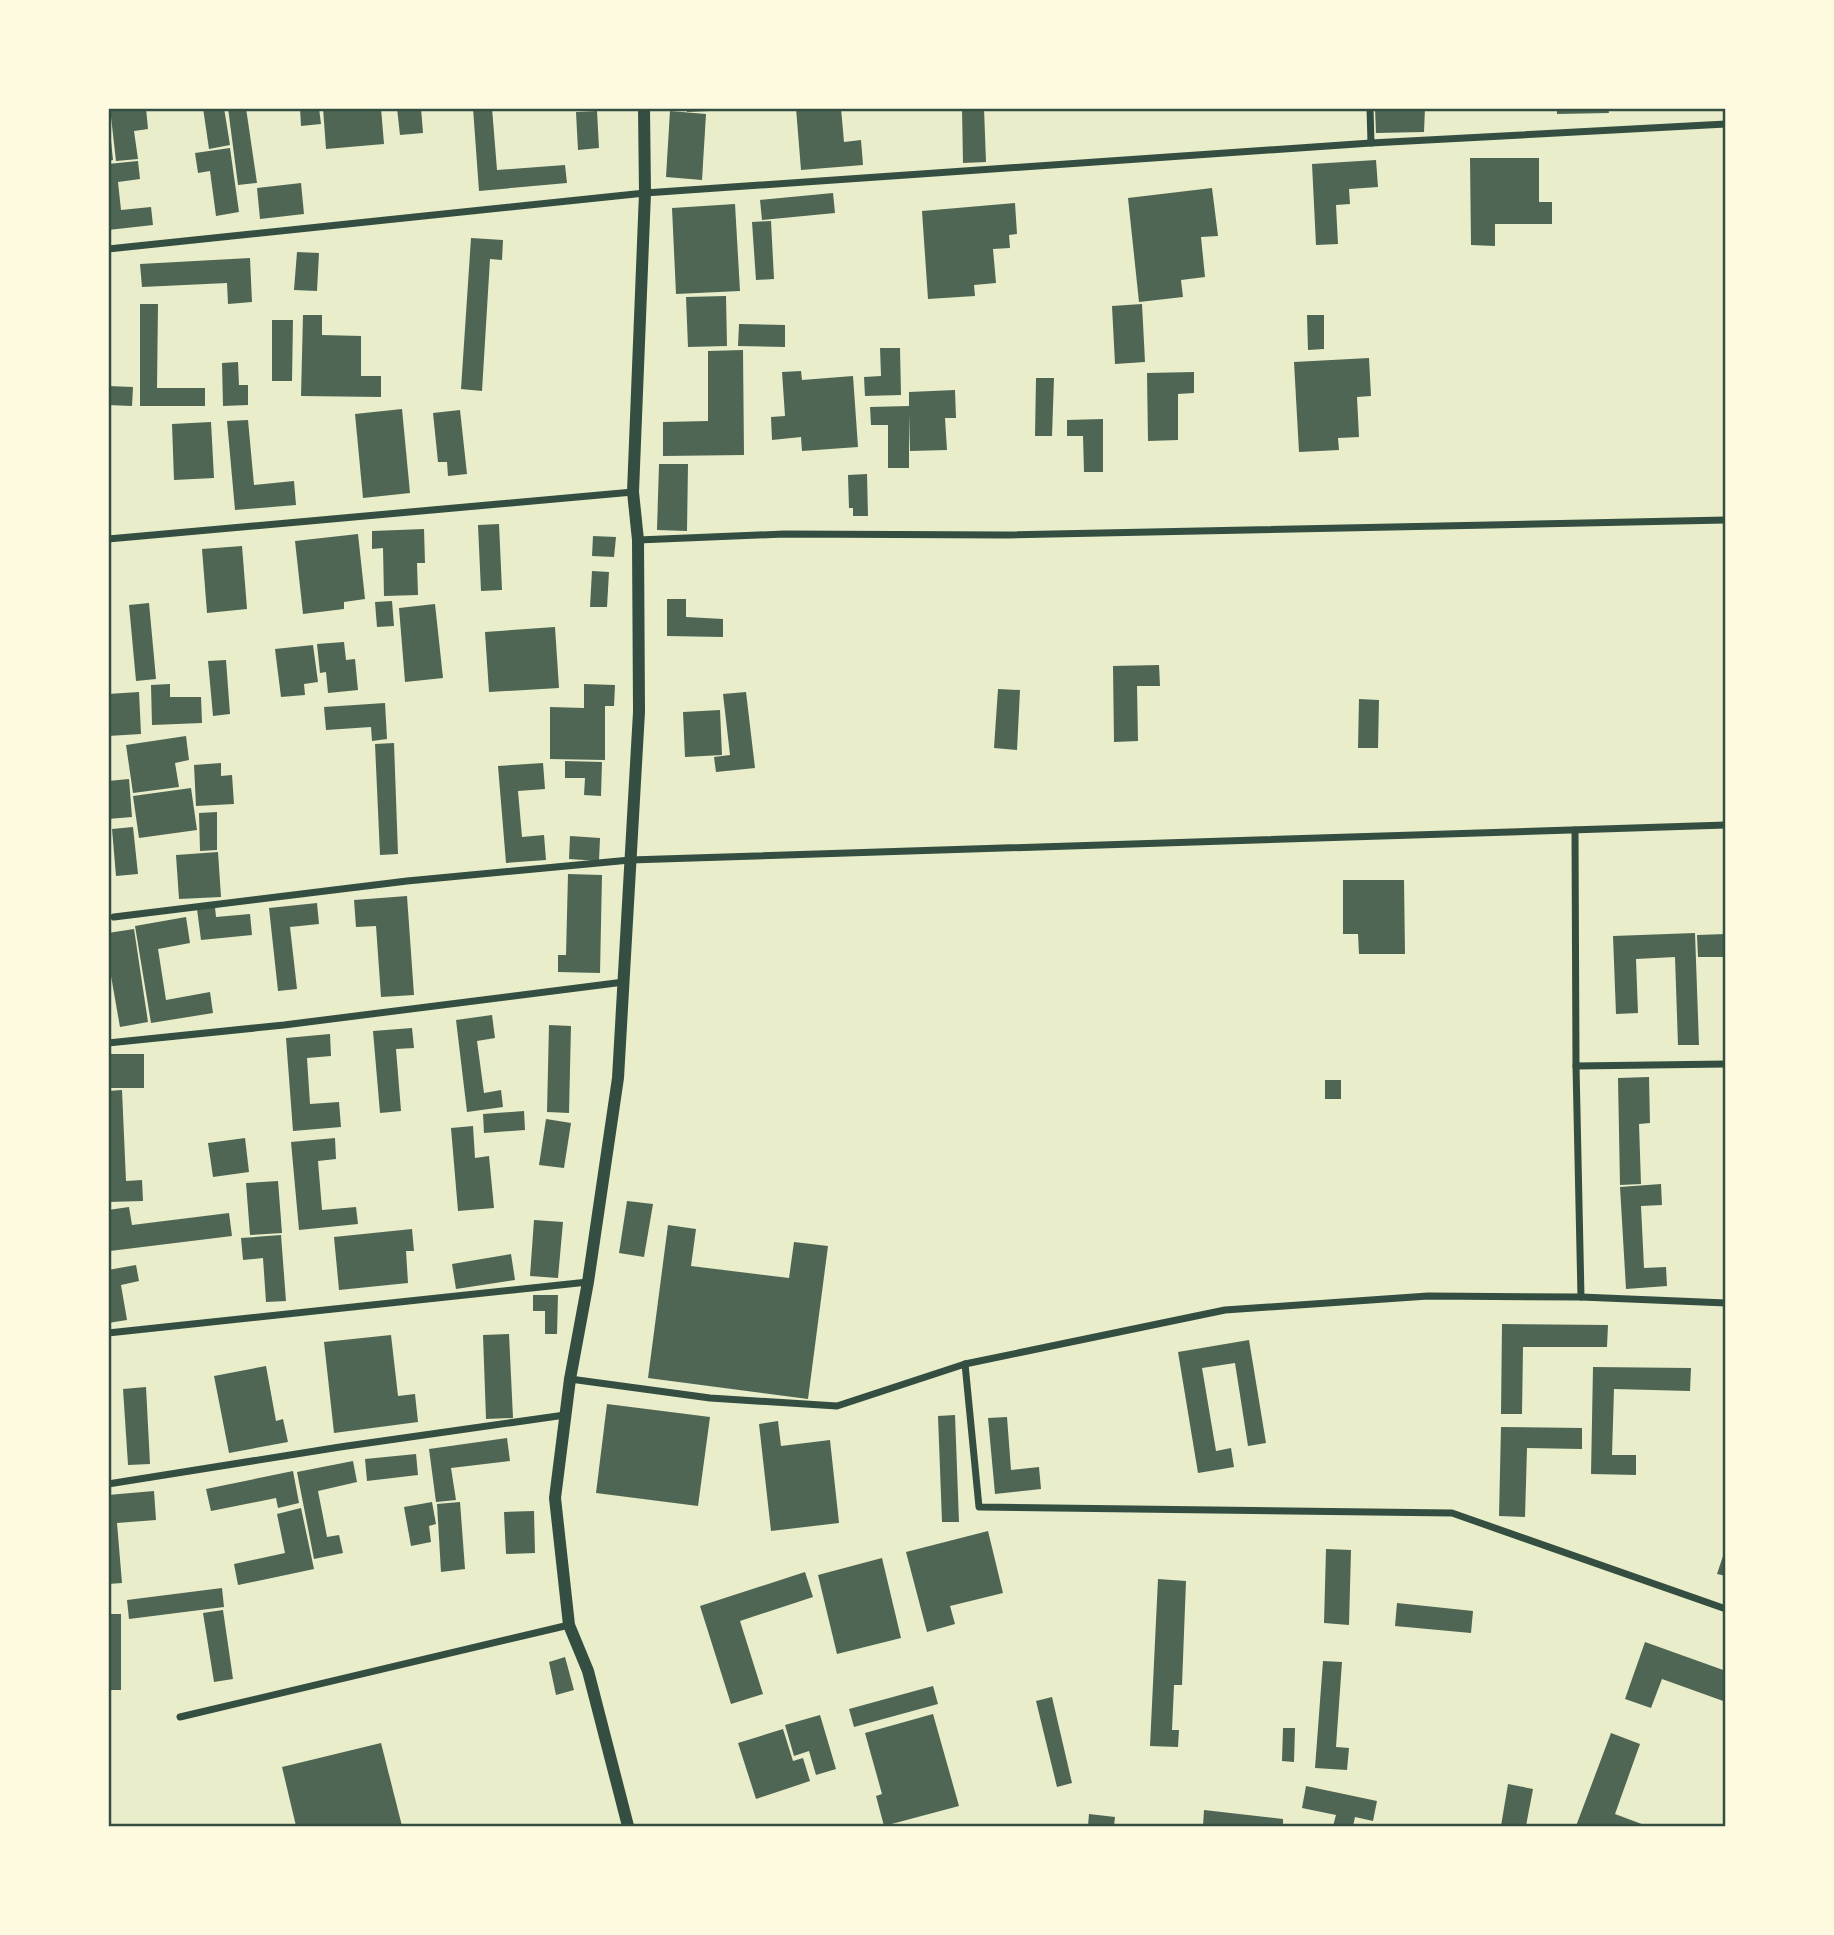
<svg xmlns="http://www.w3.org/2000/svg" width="1834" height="1935" viewBox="0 0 1834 1935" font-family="'IBM Plex Sans',sans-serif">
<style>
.building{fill:#4f6655}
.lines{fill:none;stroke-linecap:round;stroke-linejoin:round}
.minor{stroke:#344e41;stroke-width:7}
.tertiary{stroke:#344e41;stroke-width:12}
.neatline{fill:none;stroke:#344e41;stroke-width:2.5}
</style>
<rect width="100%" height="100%" fill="#e9edc9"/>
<g class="building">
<polygon points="110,108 146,108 148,129 134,131 138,159 116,161"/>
<polygon points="203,108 224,108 230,145 209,149"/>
<polygon points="228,108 246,108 257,183 238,185"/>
<polygon points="300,108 319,108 321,124 301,126"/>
<polygon points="323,108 381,108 384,144 326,149"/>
<polygon points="397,108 421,108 423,133 400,135"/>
<polygon points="473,108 492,108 497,170 565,165 567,183 479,191"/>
<polygon points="687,108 710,108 710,111 687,112"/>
<polygon points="796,108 841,108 844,142 861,140 863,165 801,170"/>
<polygon points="962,108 984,108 986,162 963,163"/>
<polygon points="1375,108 1425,108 1424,132 1376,133"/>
<polygon points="1557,108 1608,108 1609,113 1557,114"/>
<polygon points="597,111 599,148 578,150 576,112"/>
<polygon points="670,111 706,114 702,180 666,177"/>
<polygon points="108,131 110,131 113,160 108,161"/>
<polygon points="230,148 239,212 216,216 210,171 198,173 195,153"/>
<polygon points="1470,158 1539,158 1539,202 1552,202 1552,224 1495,224 1495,246 1471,245"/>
<polygon points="1376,160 1378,187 1349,189 1350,204 1336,205 1338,244 1316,245 1312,164"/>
<polygon points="138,161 140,179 118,182 121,210 151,207 153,225 108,230 108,164"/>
<polygon points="301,183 304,214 260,219 257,188"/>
<polygon points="1212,188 1218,236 1201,237 1205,277 1181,280 1183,297 1139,302 1128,198"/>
<polygon points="833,193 835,213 762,220 760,200"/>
<polygon points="1015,203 1017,234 1009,235 1010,248 993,249 996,283 974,285 975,296 928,299 922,211"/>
<polygon points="735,204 740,291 676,294 672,208"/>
<polygon points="771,221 774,279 756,280 752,222"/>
<polygon points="471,238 503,240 502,260 490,259 482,391 461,389"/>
<polygon points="297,252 319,253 317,291 294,290"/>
<polygon points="250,258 252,302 228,304 227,283 142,287 140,264"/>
<polygon points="726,296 727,346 688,347 686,297"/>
<polygon points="140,304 158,304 157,388 205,388 205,406 140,406"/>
<polygon points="1142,304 1145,362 1115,364 1112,306"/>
<polygon points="303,315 322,315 322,335 361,336 361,376 381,376 381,397 301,396"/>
<polygon points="1307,315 1324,315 1324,349 1308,350"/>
<polygon points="272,320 293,320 292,381 272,381"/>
<polygon points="739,324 785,325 785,347 738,346"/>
<polygon points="880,348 900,348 901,395 865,396 864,377 881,376"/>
<polygon points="743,350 744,455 663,456 663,422 708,421 708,351"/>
<polygon points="1369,358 1371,396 1357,397 1359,437 1338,438 1339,450 1299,452 1294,362"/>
<polygon points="238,362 239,385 248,385 248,405 223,406 222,363"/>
<polygon points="801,371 802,380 853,376 858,447 802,451 801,437 772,440 771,417 785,416 782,372"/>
<polygon points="1194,372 1194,393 1178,394 1178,440 1148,441 1147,373"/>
<polygon points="1036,378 1054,378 1052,436 1035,436"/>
<polygon points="108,386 133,387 132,406 108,405"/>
<polygon points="955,390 956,418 945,418 947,450 910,451 909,414 909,468 888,468 888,425 871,425 870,407 909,406 909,392"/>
<polygon points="402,409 410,493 363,498 355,414"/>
<polygon points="460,410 467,474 448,476 447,462 438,462 433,413"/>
<polygon points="1103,419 1103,472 1084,472 1083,436 1067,436 1067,420"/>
<polygon points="248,420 254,485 294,481 296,505 235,510 227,421"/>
<polygon points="211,422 214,478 174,480 172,424"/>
<polygon points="659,464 688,464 687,531 657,530"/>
<polygon points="867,474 868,516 853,516 853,508 849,508 848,475"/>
<polygon points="499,524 502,590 481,591 478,525"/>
<polygon points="424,529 425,563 417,563 418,595 384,596 383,548 372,549 372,531"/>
<polygon points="358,534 365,599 344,602 344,609 303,614 295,541"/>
<polygon points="593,536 616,537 614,557 592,556"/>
<polygon points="242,546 247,609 207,613 202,549"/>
<polygon points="592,571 609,572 607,607 590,607"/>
<polygon points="667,599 686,599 686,617 723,619 723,637 667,636"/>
<polygon points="392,601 394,626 377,627 375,602"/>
<polygon points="149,603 156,679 136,681 129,605"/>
<polygon points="435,604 443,678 405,682 399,608"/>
<polygon points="555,627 559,688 489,692 485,632"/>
<polygon points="344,642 346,660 355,659 358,690 328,693 326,672 320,673 317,644"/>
<polygon points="313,645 318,682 304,684 305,695 281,697 275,649"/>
<polygon points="226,660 230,714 213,716 208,661"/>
<polygon points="1159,665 1160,686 1137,686 1138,741 1114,742 1113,666"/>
<polygon points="170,684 170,697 201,697 202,723 152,725 151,685"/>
<polygon points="584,684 615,685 614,706 605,706 605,760 550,759 550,707 584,708"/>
<polygon points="998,689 1020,690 1017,750 994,748"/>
<polygon points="139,692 141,734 108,736 108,694"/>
<polygon points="746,692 755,768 716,772 714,757 730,755 723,694"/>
<polygon points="1359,699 1379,700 1378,748 1358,748"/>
<polygon points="385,703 387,739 372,741 371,727 326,730 324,707"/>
<polygon points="720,710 722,755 685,757 683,712"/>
<polygon points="186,736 189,760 175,763 179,787 133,793 126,745"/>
<polygon points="394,743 398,854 380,855 375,744"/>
<polygon points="565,761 602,762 601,796 584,795 585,778 565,778"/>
<polygon points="221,763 221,776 232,775 234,804 196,806 194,765"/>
<polygon points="543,763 545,789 518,791 522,837 544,835 546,860 506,863 498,766"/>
<polygon points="129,779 132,817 108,819 108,781"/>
<polygon points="191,788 197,830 139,838 133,796"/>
<polygon points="217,812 217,850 200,851 199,813"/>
<polygon points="133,827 138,874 116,876 112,829"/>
<polygon points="570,836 600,838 599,861 569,859"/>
<polygon points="218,852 221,897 179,899 176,855"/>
<polygon points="568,874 602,875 600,973 558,972 558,955 566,955"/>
<polygon points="1343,880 1404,880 1405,954 1359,954 1358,934 1343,934"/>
<polygon points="407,896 414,995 381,997 376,926 356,927 354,900"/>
<polygon points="317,903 319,924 290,927 297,989 278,991 269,908"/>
<polygon points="215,907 216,917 250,914 252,935 201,940 197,909"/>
<polygon points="186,917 190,943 158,949 166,1000 210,992 213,1013 151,1023 135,926"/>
<polygon points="134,929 148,1022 120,1027 108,959 108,933"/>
<polygon points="1695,933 1699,1045 1678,1045 1675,957 1636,959 1638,1013 1616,1014 1613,936"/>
<polygon points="1726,934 1726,957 1698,957 1697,935"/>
<polygon points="492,1015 495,1038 477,1041 484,1093 501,1090 503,1107 467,1112 456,1020"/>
<polygon points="549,1025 571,1026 569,1113 547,1112"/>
<polygon points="412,1028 414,1048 396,1049 401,1111 380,1113 373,1031"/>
<polygon points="330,1034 331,1056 307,1058 310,1104 339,1102 341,1127 293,1131 286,1038"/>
<rect x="108" y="1054" width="36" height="34"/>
<polygon points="1649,1077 1650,1123 1639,1124 1641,1184 1620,1185 1618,1078"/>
<rect x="1325" y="1080" width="16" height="19"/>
<polygon points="122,1090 126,1181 142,1180 143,1201 108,1202 108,1091"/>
<polygon points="524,1111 525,1130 484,1133 483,1114"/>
<polygon points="546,1119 571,1123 564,1168 539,1165"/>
<polygon points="473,1126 475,1158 489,1156 494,1208 458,1211 451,1128"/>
<polygon points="245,1138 249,1172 213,1177 208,1143"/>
<polygon points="335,1138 336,1159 318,1161 322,1210 356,1207 358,1224 299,1230 291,1142"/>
<polygon points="278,1181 282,1233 250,1235 246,1183"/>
<polygon points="1661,1184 1662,1205 1641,1206 1644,1268 1666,1267 1667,1286 1626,1289 1620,1187"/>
<polygon points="627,1201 653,1204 644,1257 619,1253"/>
<polygon points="129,1207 132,1225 229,1213 232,1236 110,1251 108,1210"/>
<polygon points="534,1220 563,1222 558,1278 530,1276"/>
<polygon points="668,1225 696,1229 691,1266 789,1278 794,1242 828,1246 808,1399 648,1378"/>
<polygon points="412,1229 414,1251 406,1251 408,1283 339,1290 334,1237"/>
<polygon points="281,1235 286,1301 266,1302 263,1258 243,1260 241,1238"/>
<polygon points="511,1254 515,1280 456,1289 452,1264"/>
<polygon points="136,1265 139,1281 121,1285 127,1320 108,1323 108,1270"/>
<polygon points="533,1295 558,1295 557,1334 545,1334 545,1311 533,1311"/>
<polygon points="1502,1324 1608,1325 1607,1347 1523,1347 1522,1414 1501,1414"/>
<polygon points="509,1334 513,1418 486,1419 483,1335"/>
<polygon points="391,1335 398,1396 415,1394 418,1422 334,1433 324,1342"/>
<polygon points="1249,1340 1266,1443 1248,1446 1235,1363 1202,1368 1216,1451 1231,1448 1234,1467 1198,1473 1178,1352"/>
<polygon points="266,1366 276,1421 283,1419 288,1442 229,1453 214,1376"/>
<polygon points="1593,1367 1691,1368 1690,1391 1614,1389 1612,1455 1636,1455 1636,1475 1591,1474"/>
<polygon points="146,1387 150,1464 128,1465 123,1389"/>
<polygon points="607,1404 710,1417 698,1506 596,1493"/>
<polygon points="955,1415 959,1522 942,1522 938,1416"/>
<polygon points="1007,1417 1011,1470 1039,1467 1041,1489 995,1494 988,1418"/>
<polygon points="778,1421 781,1446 830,1440 839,1523 771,1531 759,1424"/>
<polygon points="1501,1427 1582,1428 1582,1449 1527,1448 1525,1517 1499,1516"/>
<polygon points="507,1438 510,1461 451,1468 456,1500 436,1502 429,1449"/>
<polygon points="416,1454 418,1475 367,1481 365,1459"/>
<polygon points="353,1461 357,1482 318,1491 327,1537 339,1535 343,1553 314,1559 297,1472"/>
<polygon points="293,1471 299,1503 278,1508 276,1498 211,1511 206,1489"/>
<polygon points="154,1491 156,1520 117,1523 122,1583 108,1584 108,1495"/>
<polygon points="432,1502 436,1524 429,1526 431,1542 411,1546 404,1507"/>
<polygon points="460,1502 465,1569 441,1572 437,1504"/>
<polygon points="301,1508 314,1569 238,1585 234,1564 285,1553 277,1514"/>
<polygon points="534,1511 535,1553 506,1554 504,1512"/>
<polygon points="988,1531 1003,1593 950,1606 955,1624 927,1632 906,1552"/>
<polygon points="1726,1547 1726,1576 1717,1574"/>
<polygon points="1326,1549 1351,1550 1349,1625 1324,1623"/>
<polygon points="882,1558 901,1638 837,1654 818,1575"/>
<polygon points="805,1572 813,1597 740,1621 763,1694 731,1704 700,1606"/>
<polygon points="1158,1579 1186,1581 1182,1685 1174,1685 1172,1730 1179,1730 1178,1747 1150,1746"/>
<polygon points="222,1588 224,1607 129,1619 127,1600"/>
<polygon points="1397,1603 1473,1611 1471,1633 1395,1626"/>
<polygon points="223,1610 233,1679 214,1682 203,1613"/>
<rect x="108" y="1614" width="13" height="76"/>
<polygon points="1645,1642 1726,1671 1726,1702 1662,1679 1651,1708 1625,1699"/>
<polygon points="565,1657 574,1690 556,1695 549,1662"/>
<polygon points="1323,1661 1342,1662 1336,1747 1349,1748 1347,1770 1315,1768"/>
<polygon points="933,1686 938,1704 854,1727 849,1709"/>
<polygon points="1052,1697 1072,1783 1057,1787 1036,1701"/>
<polygon points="933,1714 959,1806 884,1826 876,1796 882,1794 865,1733"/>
<polygon points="820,1715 836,1769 816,1775 809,1751 794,1756 785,1725"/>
<polygon points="1283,1728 1295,1728 1294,1762 1282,1761"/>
<polygon points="783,1729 793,1761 803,1758 810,1781 756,1799 738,1743"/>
<polygon points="1611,1733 1640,1744 1615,1814 1647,1826 1576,1826"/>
<polygon points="381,1743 402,1826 296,1826 282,1767"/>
<polygon points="1508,1784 1533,1789 1526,1826 1501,1826"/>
<polygon points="1306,1786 1377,1801 1373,1821 1355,1817 1353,1826 1333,1826 1336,1815 1302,1808"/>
<polygon points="1204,1810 1283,1819 1283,1826 1203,1826"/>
<polygon points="1089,1814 1115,1817 1114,1826 1088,1826"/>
</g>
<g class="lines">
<g class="minor">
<polyline points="1370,108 1371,143"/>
<polyline points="108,249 645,193 1371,143 1726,124"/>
<polyline points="108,539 633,492"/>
<polyline points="638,540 784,534 1008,535 1726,520"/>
<polyline points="1575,830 1576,1066 1581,1297"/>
<polyline points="114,917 407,881 630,860 1726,825"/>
<polyline points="108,1043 284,1025 624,982"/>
<polyline points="1576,1066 1726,1064"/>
<polyline points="108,1333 588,1282"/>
<polyline points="965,1364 979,1507 1452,1513 1726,1609"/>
<polyline points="570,1379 710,1398 837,1406 965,1364 1225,1310 1428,1296 1581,1297 1726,1303"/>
<polyline points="108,1484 340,1447 565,1415"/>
<polyline points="180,1717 569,1625"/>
</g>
<polyline class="tertiary" points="628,1826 588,1671 569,1625 555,1498 570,1379 588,1282 618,1078 639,712 638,540 633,492 645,193 644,108"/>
</g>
<rect width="1834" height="1935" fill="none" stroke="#fefae0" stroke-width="220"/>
<rect x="110" y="110" width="1614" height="1715" class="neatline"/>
</svg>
